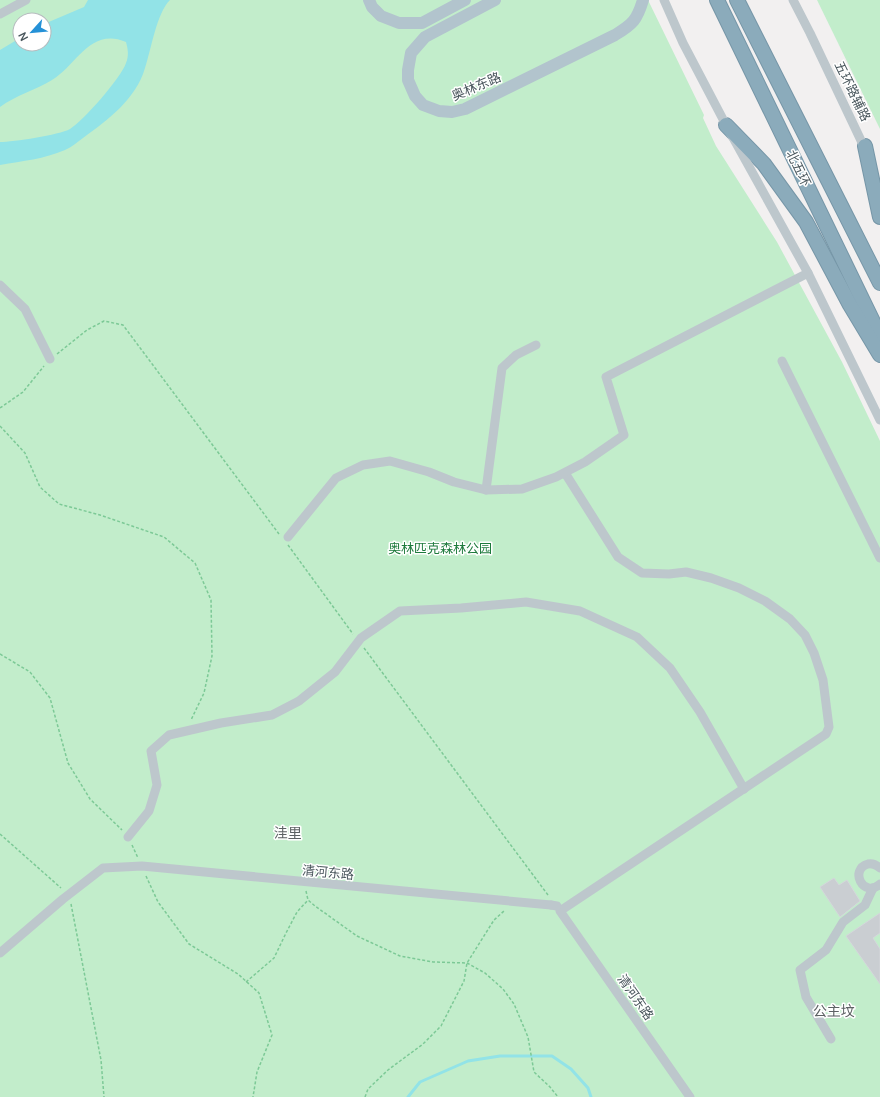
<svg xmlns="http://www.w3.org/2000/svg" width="880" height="1097" viewBox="0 0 880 1097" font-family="Manrope,'Noto Sans SC',sans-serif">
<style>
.green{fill:#c2edcb;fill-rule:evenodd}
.water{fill:#92e3e7}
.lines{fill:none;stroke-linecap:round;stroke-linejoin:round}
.stream{stroke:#92e3e7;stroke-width:3}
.building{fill:#caced2;stroke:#d4d7db}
.highway-casing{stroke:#7696a7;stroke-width:16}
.path{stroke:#7cc996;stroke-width:1.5;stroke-dasharray:3 2;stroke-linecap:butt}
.minor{stroke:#bdc7cc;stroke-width:9}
.major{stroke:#b2c4cd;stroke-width:12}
.highway{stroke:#8babbb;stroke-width:14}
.minor-bridge{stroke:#bdc7cc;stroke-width:9}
.labels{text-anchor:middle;stroke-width:3;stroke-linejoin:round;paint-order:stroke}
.street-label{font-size:13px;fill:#49565c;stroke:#fff}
.park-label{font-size:13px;fill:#1d7a3c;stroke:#fff}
.neighbourhood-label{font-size:14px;fill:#5d6264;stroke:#fff}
</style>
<rect width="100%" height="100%" fill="#f2f0f0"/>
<g class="green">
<path d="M0 0H648L704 115 703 118 716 146 777 242 842 362 880 441V1097H0ZM20 20H44V44H20Z"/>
<polygon points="817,0 880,0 880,129 879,127"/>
</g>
<path class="water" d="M88 0H170C157 12 151 50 145 68 136 99 108 120 83 138 77 142 72 147 65 150 44 159 23 161 0 165V142C13 142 59 135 70 129 83 121 121 78 126 63 129 56 128 49 126 42 90 27 77 65 52 80 36 90 16 95 0 107V50L20 38V44H44V24L84 7Z"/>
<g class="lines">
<polyline class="stream" points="408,1097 420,1082 468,1061 500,1056 552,1056 571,1069 588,1088 591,1097"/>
</g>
<g class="building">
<polygon points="834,878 839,885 847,880 860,901 840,917 820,887"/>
<polygon points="880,913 880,933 873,938 880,949 880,984 846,936"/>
</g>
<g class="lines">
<defs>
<g id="highway">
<polyline points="717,0 880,336"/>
<polyline points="737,0 880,283"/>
<polyline points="726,125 764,164 806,222 850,305 880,355"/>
<polyline points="865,146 880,217"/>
</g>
</defs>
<use href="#highway" class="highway-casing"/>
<g class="path">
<polyline points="57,354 87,330 104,321 123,325 279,534"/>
<polyline points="0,408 23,392 44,366"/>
<polyline points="0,426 25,453 40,487 59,504 100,515 164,537 195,563 211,600 212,656 204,693 191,720"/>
<polyline points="288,545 353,634"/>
<polyline points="364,648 548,895"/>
<polyline points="0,654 30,672 50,698 68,763 90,799 122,830"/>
<polyline points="0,834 61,888"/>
<polyline points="132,845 138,858"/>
<polyline points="146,876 158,902 189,944 238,974 259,993 272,1035 257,1072 253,1097"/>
<polyline points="306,891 308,900 315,906 357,936 400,956 433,962 467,963 485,973 503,989 514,1004 528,1037 534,1072 550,1087 558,1097"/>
<polyline points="71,904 101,1060 104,1097"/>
<polyline points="246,982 274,958 286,933 297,912 308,900"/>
<polyline points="365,1097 368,1089 388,1070 423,1044 441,1026 464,981 467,963 494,920 504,911"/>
</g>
<g class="minor">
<polyline points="664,0 683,43 726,125 808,273 880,420"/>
<polyline points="793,0 810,33 866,151"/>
<polyline points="0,14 26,0"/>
<polyline points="0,285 25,309 50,359"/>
<polyline points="782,361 880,558"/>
<polyline points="565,473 618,557 642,573 669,574 686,572 711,578 739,588 765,601 790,619 805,635 814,653 823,680 829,727 826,734 560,911 690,1097"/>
<polyline points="486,490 502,368 516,355 536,345"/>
<polyline points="288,537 336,478 363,465 390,461 429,472 454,482 486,490 522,489 556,477 585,462 624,435 606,377 808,273"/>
<polyline points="128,837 149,811 157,785 151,751 169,735 221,723 272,715 299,701 335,672 361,638 400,611 461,608 526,602 580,611 637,637 670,668 700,712 744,789"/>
<path d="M880 868C876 865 873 863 868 864 849 869 863 899 880 884"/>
<polyline points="0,953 63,899 103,868 142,866 551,905"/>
<polyline points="831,1039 806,997 800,970 826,950 843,922 865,905 873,888"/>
</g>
<g class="major">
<polyline points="369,0 372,7 381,16 399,23 422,23 465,0"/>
<path d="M495 0 425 37 411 53 408 70V80L415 96 423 105 439 111 452 112 465 109 615 35C633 24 637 20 643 0"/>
</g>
<use href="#highway" class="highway"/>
<polyline class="minor-bridge" points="551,905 557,906"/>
</g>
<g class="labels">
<g class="street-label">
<text transform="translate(476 86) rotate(-23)" y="5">奥林东路</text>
<text transform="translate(853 91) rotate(64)" y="5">五环路辅路</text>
<text transform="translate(799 168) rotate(64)" y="5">北五环</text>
<text transform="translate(328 872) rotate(5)" y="5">清河东路</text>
<text transform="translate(636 997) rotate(55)" y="5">清河东路</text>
</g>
<g class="park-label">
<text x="440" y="553">奥林匹克森林公园</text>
</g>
<g class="neighbourhood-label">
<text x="288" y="838">洼里</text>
<text x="834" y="1016">公主坟</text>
</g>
</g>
<g transform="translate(32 32) rotate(243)"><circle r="19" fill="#ffffff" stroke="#b6bbbe"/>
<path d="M0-3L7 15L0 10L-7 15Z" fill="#2591d7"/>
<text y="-6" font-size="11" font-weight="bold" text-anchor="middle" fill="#49565c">N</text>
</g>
</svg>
